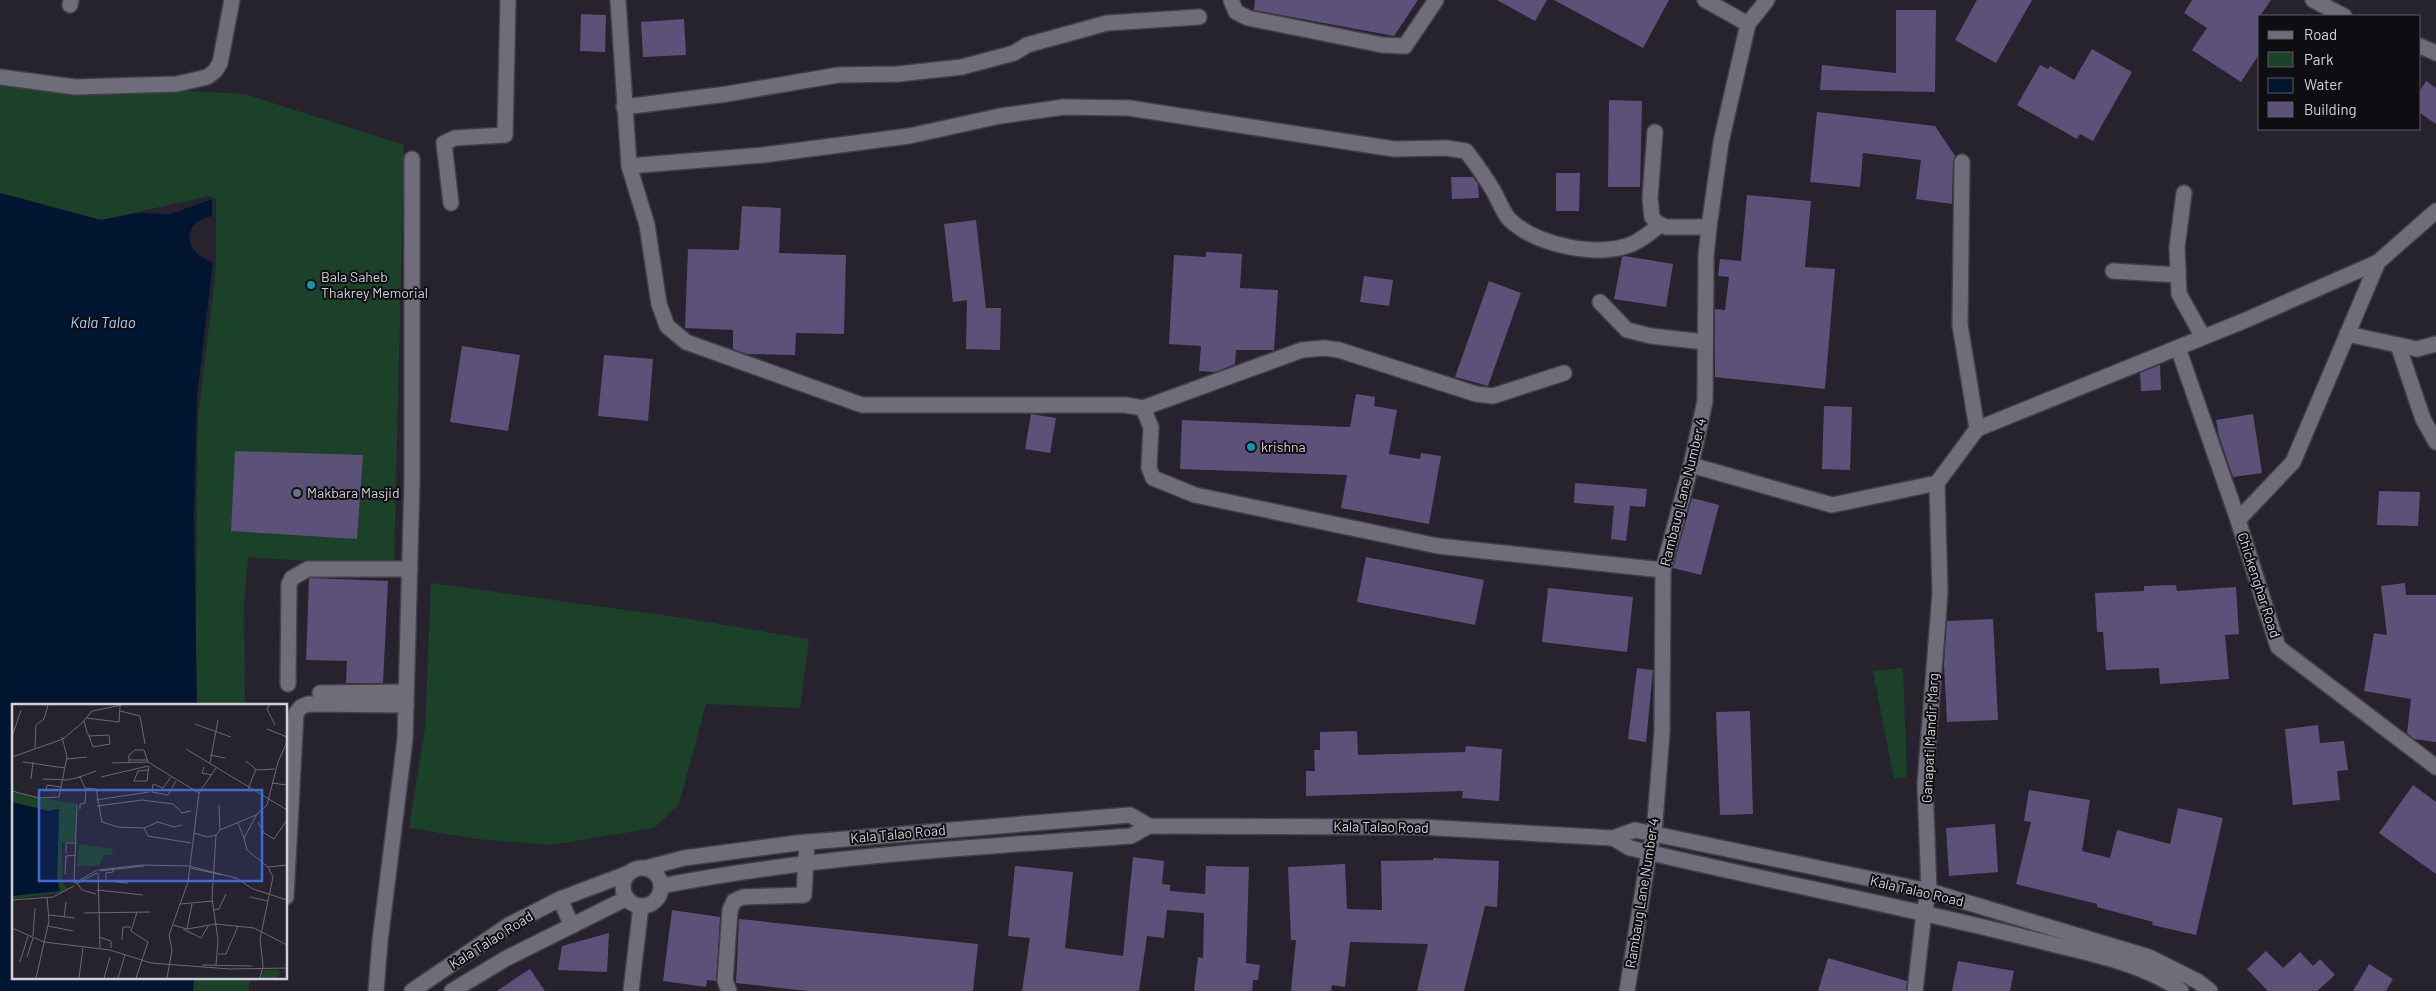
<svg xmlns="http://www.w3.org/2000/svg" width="2436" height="991" viewBox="0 0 2436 991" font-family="Barlow,sans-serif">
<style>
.green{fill:#1b4228}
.water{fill:#001530}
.building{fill:#5c5178}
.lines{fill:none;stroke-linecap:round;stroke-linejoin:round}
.street-casing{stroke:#423f48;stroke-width:18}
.secondary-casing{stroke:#423f48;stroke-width:18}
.street{stroke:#706d7b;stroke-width:15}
.secondary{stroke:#706d7b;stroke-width:15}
.culture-dot{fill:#0f9aa8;stroke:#0e0d12;stroke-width:2}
.worship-dot{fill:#6b7280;stroke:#0e0d12;stroke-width:2}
.labels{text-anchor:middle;stroke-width:4;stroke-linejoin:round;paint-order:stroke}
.poi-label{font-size:14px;fill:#d2d1d8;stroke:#0e0d12;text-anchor:start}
.street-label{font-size:14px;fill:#d2d1d8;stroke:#0e0d12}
.water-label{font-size:15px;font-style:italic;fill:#abd2fe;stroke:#0e0d12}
.inset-road{fill:none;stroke:#6b6972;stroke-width:1}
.view{fill:#4168d8;fill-opacity:0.15;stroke:#4168d8;stroke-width:2.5}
.inset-edge{fill:none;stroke:#d2d1d8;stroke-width:2.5}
</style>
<rect width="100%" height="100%" fill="#26232e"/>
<g class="green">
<polygon points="0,74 56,84 245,94 404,145 394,567 248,557 244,602 245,705 195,705 198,417 216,269 216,199 209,196 101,220 0,193"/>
<polygon points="431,583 677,617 809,639 800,708 706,704 679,804 654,828 551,845 477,839 409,828 425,728"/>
<polygon points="1903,668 1907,777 1894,779 1873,671"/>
<rect x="194" y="977" width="55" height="14"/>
</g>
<path class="water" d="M0 193 101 220 137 213 171 214 212 199V216C180 222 184 255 213 262L197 394 194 519 197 705H14V977H194L193 991H0Z"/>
<g class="building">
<polygon points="1255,0 1418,0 1394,36 1254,10"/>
<polygon points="1497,0 1547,0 1535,21"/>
<polygon points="1554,0 1669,0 1643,48"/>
<polygon points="1977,0 2032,0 1996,63 1955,40"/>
<polygon points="2192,0 2271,0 2260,16 2260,53 2241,82 2192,50 2207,28 2184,13"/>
<polygon points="1896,10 1936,10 1935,92 1820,90 1822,65 1896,73"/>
<polygon points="581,14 606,15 605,52 580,51"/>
<polygon points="684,19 686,55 643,57 641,22"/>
<polygon points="2092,49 2132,72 2093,141 2080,134 2077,139 2017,105 2040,65 2048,69 2050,66 2074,80"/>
<polygon points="2426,81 2436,88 2436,124 2420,113 2420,91"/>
<polygon points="1609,100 1642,101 1640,187 1608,187"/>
<polygon points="1817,112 1935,126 1955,156 1953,162 1952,204 1916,199 1921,160 1863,153 1860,187 1810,182"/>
<polygon points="1556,173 1580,173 1579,211 1556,211"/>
<polygon points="1451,177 1473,177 1478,184 1479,198 1452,199"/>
<polygon points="1747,195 1811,201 1805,267 1835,269 1825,389 1715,377 1715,309 1725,310 1729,277 1718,276 1720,259 1741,261"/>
<polygon points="742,206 781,208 779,253 846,255 844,334 796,333 795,355 747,354 733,349 733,330 685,328 688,249 739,250"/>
<polygon points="976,220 986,308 1001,308 1000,350 966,349 967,300 953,302 944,224"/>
<polygon points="1206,252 1242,254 1240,288 1278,290 1274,350 1236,350 1235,364 1215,372 1199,371 1201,346 1169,344 1174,255 1206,257"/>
<polygon points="1625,256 1673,264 1666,307 1614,299 1622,257"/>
<polygon points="1364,276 1393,280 1389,306 1360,302"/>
<polygon points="1489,281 1521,293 1488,386 1455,377"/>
<polygon points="462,346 520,355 508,431 450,422"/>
<polygon points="604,355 653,359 648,421 598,416"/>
<polygon points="2160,365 2161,390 2141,391 2140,373"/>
<polygon points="1356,394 1375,397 1374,406 1397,410 1389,454 1420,459 1421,453 1441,456 1429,524 1341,508 1347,475 1180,469 1182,420 1350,427"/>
<polygon points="1824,406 1852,407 1850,470 1822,469"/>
<polygon points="1031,414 1056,418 1050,453 1025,449"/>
<polygon points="2253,414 2262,473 2233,477 2219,436 2216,420"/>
<polygon points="235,451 363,455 357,539 231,531"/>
<polygon points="1575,483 1647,489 1645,507 1630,506 1626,541 1611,539 1614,506 1574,503"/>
<polygon points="2379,491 2420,492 2418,526 2377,525"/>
<polygon points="1692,498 1719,505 1701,575 1673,568"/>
<polygon points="1366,557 1484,580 1475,625 1357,602"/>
<polygon points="310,578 388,581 383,683 346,683 347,661 306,660 309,579"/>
<polygon points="2405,583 2406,595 2436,595 2436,742 2414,739 2407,733 2411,699 2364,691 2374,633 2387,635 2381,586"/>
<polygon points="2176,585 2177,591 2236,587 2239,634 2225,635 2229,679 2160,684 2159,668 2106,670 2103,632 2097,632 2095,593 2144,591 2144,586"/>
<polygon points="1548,588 1633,597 1627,652 1542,642"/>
<polygon points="1993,619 1998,720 1947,722 1944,664 1947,621"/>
<polygon points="1637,668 1653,670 1646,742 1628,739"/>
<polygon points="1750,711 1753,814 1720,815 1716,712"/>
<polygon points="2318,725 2320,743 2344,741 2348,770 2337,771 2340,800 2293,805 2285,729"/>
<polygon points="1357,731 1358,755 1465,752 1466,746 1502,749 1499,801 1462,798 1463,791 1306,796 1306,771 1315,771 1314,750 1320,750 1320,732"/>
<polygon points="2413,785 2436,802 2436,874 2379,833"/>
<polygon points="2029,790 2090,800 2082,851 2110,858 2117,830 2170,844 2178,808 2223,818 2196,935 2152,925 2153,922 2097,907 2097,904 2016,884 2031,822 2024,821"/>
<polygon points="1995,824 1998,872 1949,876 1946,828"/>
<polygon points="1133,857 1164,861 1162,884 1170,885 1170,891 1205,894 1206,866 1249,867 1246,963 1260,965 1258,980 1253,980 1252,991 1194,991 1198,957 1203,958 1204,913 1167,910 1164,938 1147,936 1139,991 1022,991 1030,938 1008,936 1015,866 1073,872 1065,948 1123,956"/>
<polygon points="1433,858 1499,861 1497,907 1485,906 1464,991 1417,991 1428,944 1350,942 1345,987 1332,985 1331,991 1291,991 1296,940 1291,940 1288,867 1345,864 1347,909 1382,910 1381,861 1433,860"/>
<polygon points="672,910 720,917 716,981 707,980 706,987 663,981"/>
<polygon points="739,919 978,944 973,991 808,991 736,983"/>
<polygon points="609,933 607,972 558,970 562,946"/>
<polygon points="2266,951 2283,968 2300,952 2313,966 2320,959 2335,975 2317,991 2268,991 2247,969"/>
<polygon points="1828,958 1907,981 1906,991 1818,991"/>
<polygon points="1958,961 2014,971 2010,991 1952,991"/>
<polygon points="2369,964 2393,979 2386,991 2353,991"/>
<polygon points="530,969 545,991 497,991 519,976"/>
</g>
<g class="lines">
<defs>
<g id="street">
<polyline points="618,0 629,166 647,225 659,304 667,326 686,342 862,405 1125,405 1143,408 1151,427 1149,468 1153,478 1195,495 1438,546 1663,570"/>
<polyline points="1231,0 1236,12 1248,18 1382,45 1405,46 1436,0"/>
<polyline points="1705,0 1748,24"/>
<polyline points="70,5 71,0"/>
<polyline points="0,77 75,87 177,84 207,77 215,71 220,63 232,0"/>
<polyline points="624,107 727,94 838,75 898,74 962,67 1014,53 1027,45 1107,23 1199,17"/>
<polyline points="1655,132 1650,198 1652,217 1657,223 1666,227 1709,227"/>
<polyline points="1962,162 1960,325 1977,429"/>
<path d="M629 166 763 155 909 136 1000 116 1064 107 1129 108 1394 149 1446 148 1466 151C1476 164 1486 178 1494 192 1499 201 1503 212 1509 219 1535 245 1597 258 1632 244 1643 239 1651 232 1660 225"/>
<polyline points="2184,193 2177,247 2179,294 2203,337"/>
<polyline points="451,203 444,143 455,138 505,135 508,0"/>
<polyline points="2436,211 2378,262 2293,462 2238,520 2278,647 2436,767"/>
<polyline points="2113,271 2178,275"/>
<polyline points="1600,302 1627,330 1651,336 1705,342"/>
<polyline points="2347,334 2417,349 2436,344"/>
<polyline points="2398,345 2423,419 2436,442"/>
<polyline points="2178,348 2238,520"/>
<polyline points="1143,408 1302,350 1324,348 1339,350 1476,394 1493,396 1564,373"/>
<polyline points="1691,465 1832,505 1937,483 1977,429 2246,320 2378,262"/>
<polyline points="288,684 289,584 292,578 308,569 410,569"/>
<polyline points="320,693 406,692"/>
<polyline points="286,897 296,713 301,707 308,704 406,705"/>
<polyline points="376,991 380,941 405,739 412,481 412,159"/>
<polyline points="729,991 725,981 730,910 734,901 743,897 804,895 807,842"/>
<polyline points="1915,991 1924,912 1929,891 1925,784 1940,593 1937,483"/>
</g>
<g id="secondary">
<polyline points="2313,0 2344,16"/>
<polyline points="2420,46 2436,53"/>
<path d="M1613 838 1630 848C1763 880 1898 905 2032 939 2077 951 2144 962 2181 991"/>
<circle cx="642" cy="887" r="19"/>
<polyline points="646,868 684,858 797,843 1130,815 1149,826 1421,827 1613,838 1635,830 1929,891 2149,957 2197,981 2210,991"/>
<path d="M661 886C816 856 974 847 1131 836L1149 826"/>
<polyline points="560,899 572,926"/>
<polyline points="412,991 509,925 560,899 629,873"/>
<polyline points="452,991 505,959 627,898"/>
<polyline points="631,991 641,906"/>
<polyline points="1627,991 1649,852 1654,834 1662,732 1663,570 1691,465 1705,401 1706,256 1709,227 1721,142 1748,24 1767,0"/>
</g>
</defs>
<use href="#street" class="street-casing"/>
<use href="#secondary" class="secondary-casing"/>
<use href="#street" class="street"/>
<use href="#secondary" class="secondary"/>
</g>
<g class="culture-dot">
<circle cx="311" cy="285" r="5"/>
<circle cx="1251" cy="447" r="5"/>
</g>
<circle class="worship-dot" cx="297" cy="493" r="5"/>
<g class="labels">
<g class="poi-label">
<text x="321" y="282">Bala Saheb<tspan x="321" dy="16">Thakrey Memorial</tspan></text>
<text x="1261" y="452">krishna</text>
<text x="307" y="498">Makbara Masjid</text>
</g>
<g class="street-label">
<text transform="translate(1683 492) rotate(-76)" y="5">Rambaug Lane Number 4</text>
<text transform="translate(2259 585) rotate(72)" y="5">Chickenghar Road</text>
<text transform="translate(1930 738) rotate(-87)" y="5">Ganapati Mandir Marg</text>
<text transform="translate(1381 827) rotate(1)" y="5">Kala Talao Road</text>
<text transform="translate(898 834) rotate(-5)" y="5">Kala Talao Road</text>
<text transform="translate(1917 891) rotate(13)" y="5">Kala Talao Road</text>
<text transform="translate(1642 893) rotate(-81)" y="5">Rambaug Lane Number 4</text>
<text transform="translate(491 940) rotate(-32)" y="5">Kala Talao Road</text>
</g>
<g class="water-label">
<text x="103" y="328">Kala Talao</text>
</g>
</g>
<g transform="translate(12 704)">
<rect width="275" height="275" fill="#26232e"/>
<path d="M0 88 64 100 63 138H50V178L56 185 48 189 0 195V192L48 185 45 174 47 105 37 107 0 98ZM67 140 101 145 100 151H92L87 162H65ZM252 266H266L268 269 266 274H249Z" fill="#1b4228"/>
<path d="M0 98 36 107 47 105 45 177 48 187 0 192Z" fill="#001530"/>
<path class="inset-road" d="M257 1 255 5 263 21M108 7 128 12 133 40M74 14 107 18 108 2M72 17 75 28 77 32 81 43 98 40 97 31 77 32M183 20 219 33M255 25 275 33M0 33 9 6M23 44 24 21 32 15 36 1M174 45 275 106M198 51 213 54M0 53 51 35 70 19 80 7 110 1M55 55 75 53M117 56H135M234 57 245 66 263 65M11 58 53 64M117 58V51L123 46H132L136 58M100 59 136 58 187 89M198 59 206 16M192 63 190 69 200 71M136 66 126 67 122 77H135L137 62M67 73 84 67M89 73 136 62M159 73 151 84 141 80 140 88 156 91 164 77M19 75 21 58M31 75 55 76 68 73 73 84 84 85 90 118 106 123 132 124 136 132 179 139M260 79 275 81M236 85 244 65M0 87 27 94 47 93 55 53 50 33M34 87 35 81 49 83M84 96 137 88M207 101 208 126M85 102 130 96 161 100 170 109 179 107M68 105V100L73 99 74 84M246 118 252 129 262 135 275 116M226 119 232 134M132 124 146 118 162 123 170 121M182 129 195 133 204 131 208 126 244 111M54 149V139H65M256 163 275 161M178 164 210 171M101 165V168L94 169V177L116 179M86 166 130 161 177 162 224 174 241 185 275 196M88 167 132 162M86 169 88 244M53 170 54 152 64 151M62 179 65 101M63 179 85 166M65 179 70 186 84 190M64 180 85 169M85 186 131 191M238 193 256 197M0 196 41 193 62 182M168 200 201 197M202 206 207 205 214 190M72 209 138 208M37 211 63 214M52 213 54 198M161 221 175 225 204 220 242 224 275 241M36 222 61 227M0 224 32 238 98 246 139 259 218 265 275 264M171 225 189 234 197 221M175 225 180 200M21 232 23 204M87 233 99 237V244M110 236 111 223H119M206 250H214L226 222M15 253 21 234M8 258 16 232M190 261 240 262M204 261 206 236 200 194 204 131M24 274 37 217 35 193M67 274 71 244M92 274 98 253M106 274 113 251M124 274 136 238 119 227 125 208M155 274 160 246 157 231 176 178 187 89 204 64M248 274 251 262 248 235 261 173 256 163 235 146 232 134 245 110 255 101 266 58 275 38"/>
<path class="view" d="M27 86H250V177H27Z"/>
<rect width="275" height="275" class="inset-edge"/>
</g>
<rect x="2258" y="15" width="162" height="115" fill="#0e0d12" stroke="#5c5b61"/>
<rect x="2268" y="31" width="25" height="8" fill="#706d7b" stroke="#5c5b61"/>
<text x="2304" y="40" font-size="15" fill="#d2d1d8">Road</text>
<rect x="2268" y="52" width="25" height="15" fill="#1b4228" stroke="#5c5b61"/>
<text x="2304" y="65" font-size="15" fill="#d2d1d8">Park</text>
<rect x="2268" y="78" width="25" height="15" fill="#001530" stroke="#5c5b61"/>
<text x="2304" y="90" font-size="15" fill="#d2d1d8">Water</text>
<rect x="2268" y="102" width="25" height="15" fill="#5c5178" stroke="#5c5b61"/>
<text x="2304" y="115" font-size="15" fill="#d2d1d8">Building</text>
</svg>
